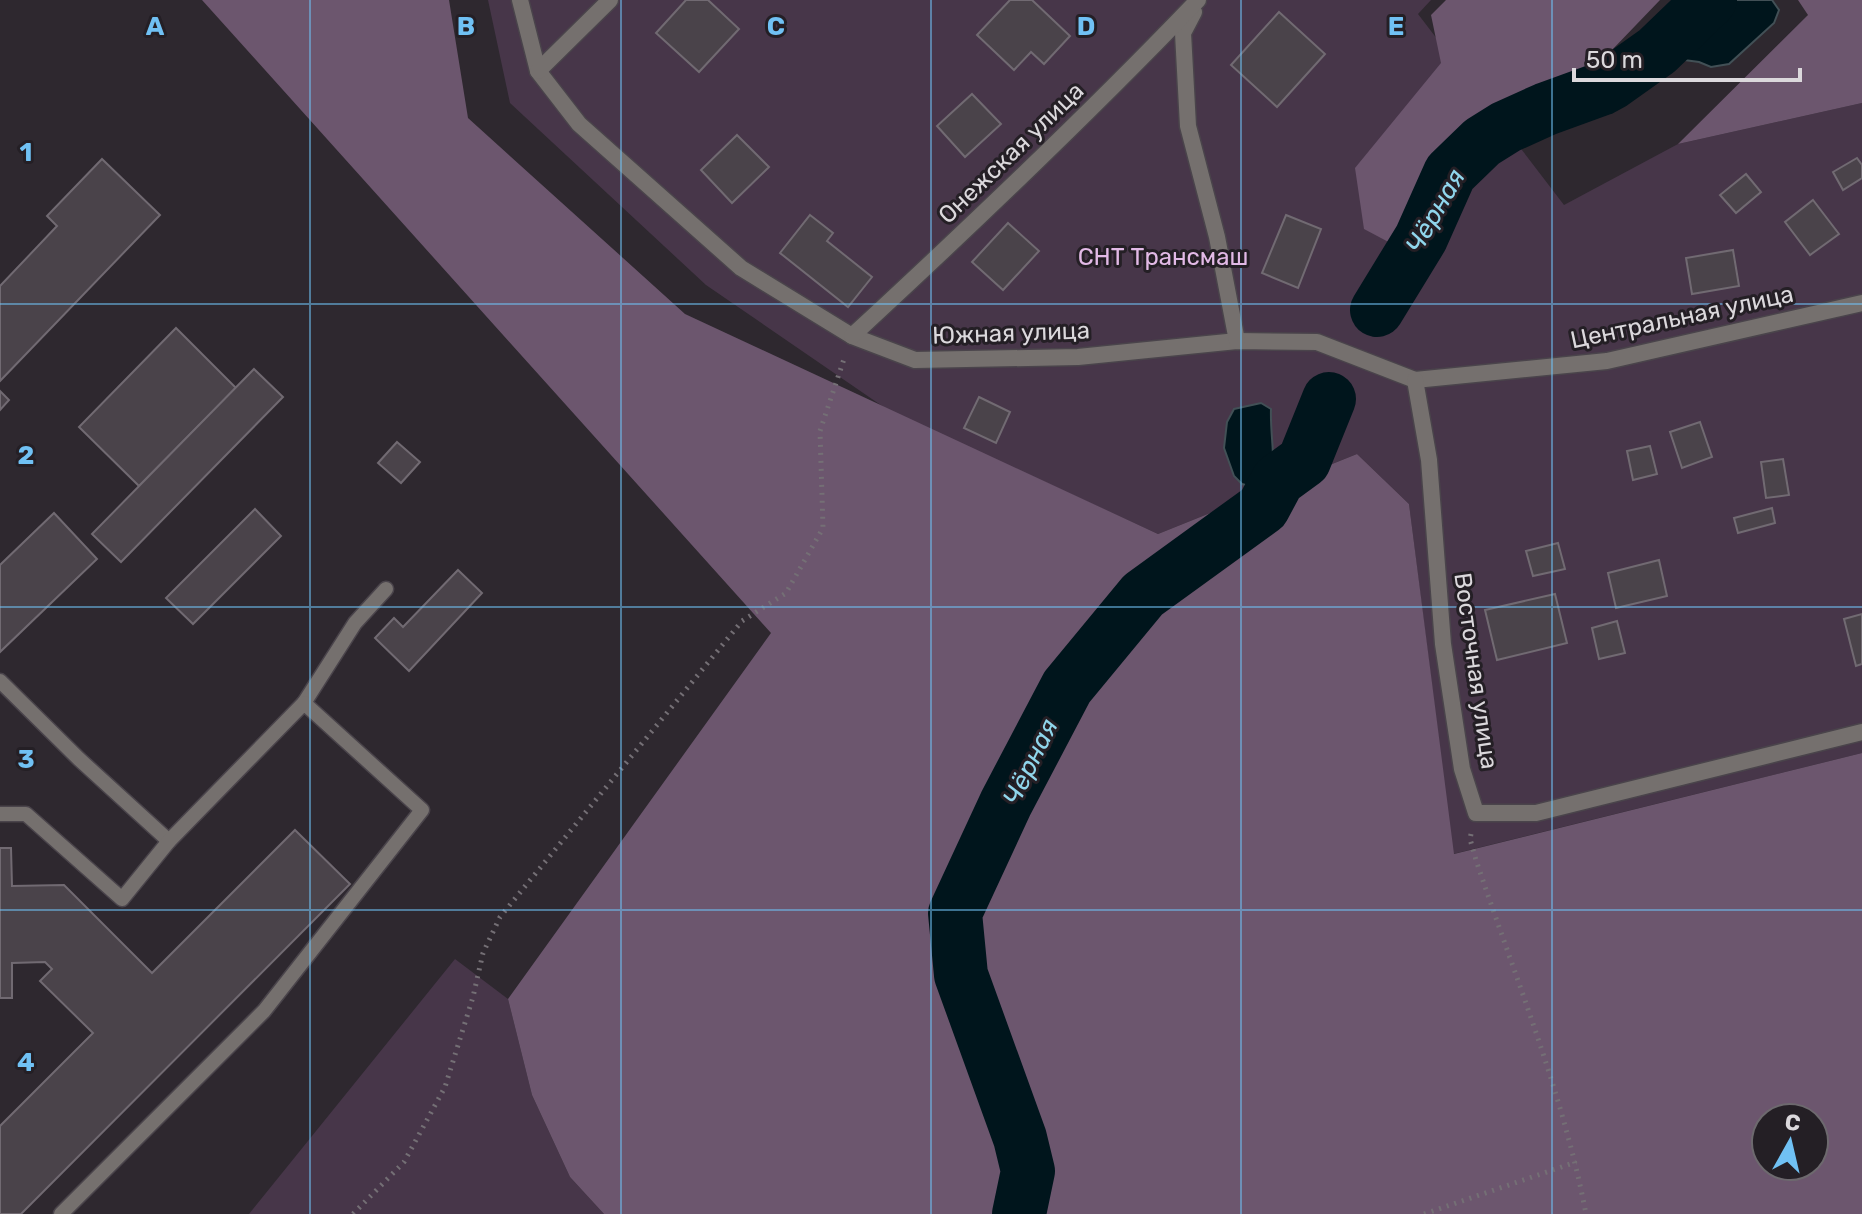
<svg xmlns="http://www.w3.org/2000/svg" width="1862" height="1214" viewBox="0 0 1862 1214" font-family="Rubik,sans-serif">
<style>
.green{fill:#473649}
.forest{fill:#6c566e;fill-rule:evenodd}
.water{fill:#00151c;stroke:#425056;stroke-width:2}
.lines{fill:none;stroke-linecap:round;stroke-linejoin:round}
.river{stroke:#00151c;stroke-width:54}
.building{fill:#4a434a;stroke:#716a72;stroke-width:2}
.service-casing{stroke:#4a444b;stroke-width:17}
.minor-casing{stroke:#4a444b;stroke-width:19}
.path{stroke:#746f75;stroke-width:5;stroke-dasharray:2 6;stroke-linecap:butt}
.service{stroke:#75706e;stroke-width:14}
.minor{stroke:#75706e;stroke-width:16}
.grid{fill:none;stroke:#70c1f4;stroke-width:2;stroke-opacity:0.55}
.labels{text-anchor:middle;stroke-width:6;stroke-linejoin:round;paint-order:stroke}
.street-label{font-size:24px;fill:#dbd8dc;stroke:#241f25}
.park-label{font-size:24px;fill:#e2b9e6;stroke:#241f25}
.water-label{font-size:26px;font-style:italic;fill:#90d6ec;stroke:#241f25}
.grid-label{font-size:26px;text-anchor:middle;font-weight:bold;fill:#70c1f4;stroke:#241f25;stroke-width:6;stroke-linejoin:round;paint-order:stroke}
</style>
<rect width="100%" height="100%" fill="#2e282f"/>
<g class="green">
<polygon points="488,0 1431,0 1418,14 1564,205 1678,144 1862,103 1862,753 1453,854 1409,504 1357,454 1158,534 888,410 706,285 510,103"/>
<polygon points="455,959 508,999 532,1095 570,1177 604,1214 249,1214"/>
</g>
<g class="forest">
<path d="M202 0H449L468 118 685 314 1158 534 1357 454 1409 504 1454 854 1862 753V1214H604L570 1177 532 1095 508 999 771 633ZM1766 1118H1814V1166H1766Z"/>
<polygon points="1446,0 1660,0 1611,51 1555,128 1473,178 1430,264 1364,229 1355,168 1441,63 1431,15"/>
<polygon points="1798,0 1862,0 1862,103 1678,144 1808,15"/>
</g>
<g class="water">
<polygon points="1691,0 1772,0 1779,10 1774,23 1729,64 1711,67 1699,62 1677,59 1621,85 1612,83 1619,62 1637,43"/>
<path d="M1261 403 1271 409C1270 434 1276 460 1272 485L1263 490 1242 484 1234 476 1224 448 1227 422 1234 409Z"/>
</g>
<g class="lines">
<g class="river">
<polyline points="1377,310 1421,238 1450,173 1482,142 1506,127 1546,109 1601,89 1612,83 1657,51 1710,0"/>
<polyline points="1019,1214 1028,1171 1020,1138 961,975 955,913 1006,803 1067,687 1143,595 1263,508 1278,480 1304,461 1329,399"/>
</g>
</g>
<g class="building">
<polygon points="686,0 708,0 739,29 699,72 656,33"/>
<polygon points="1010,0 1032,0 1070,36 1044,64 1031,52 1014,70 977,35"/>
<polygon points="1279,12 1325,54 1277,107 1231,65"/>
<polygon points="972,94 1001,124 965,157 937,126"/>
<polygon points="737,135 769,167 732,203 701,170"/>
<polygon points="1857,158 1862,165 1862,178 1843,190 1833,172"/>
<polygon points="102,159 160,215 0,381 0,286 57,226 47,216"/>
<polygon points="1746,174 1761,192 1736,213 1720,195"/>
<polygon points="1813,200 1839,234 1810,255 1785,222"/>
<polygon points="810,215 833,233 827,241 872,277 848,307 780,253"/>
<polygon points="1286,215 1321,229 1298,288 1262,273"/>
<polygon points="1008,223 1039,251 1003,290 972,262"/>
<polygon points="1733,250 1739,286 1692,294 1686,258"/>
<polygon points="176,328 236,388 139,486 79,427"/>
<polygon points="254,369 283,397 121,562 92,534"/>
<polygon points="0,391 9,400 0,410"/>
<polygon points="979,397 1010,412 996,443 964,428"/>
<polygon points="1700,422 1712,457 1682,468 1670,432"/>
<polygon points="397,442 420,462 401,483 378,463"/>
<polygon points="1650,446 1657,474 1633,480 1627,451"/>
<polygon points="1783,459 1789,495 1766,498 1761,462"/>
<polygon points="1772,508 1775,523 1738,533 1734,518"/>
<polygon points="255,509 281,536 193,624 166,598"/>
<polygon points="54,513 97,559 0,652 0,565"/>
<polygon points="1558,543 1565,569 1533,576 1526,551"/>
<polygon points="1659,560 1667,596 1616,608 1608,573"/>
<polygon points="458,570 482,593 409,671 375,638 394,618 403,627"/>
<polygon points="1555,594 1567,643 1497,660 1485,610"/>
<polygon points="1862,614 1862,664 1856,666 1844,619"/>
<polygon points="1617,621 1625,653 1599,659 1592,628"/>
<polygon points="295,830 350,884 21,1214 0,1214 0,1126 93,1033 40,981 52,969 45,962 12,963 12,998 0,998 0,848 11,848 12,886 64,885 152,973"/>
</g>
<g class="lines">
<defs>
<g id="service">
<polyline points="0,681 79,759 169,841"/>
<polyline points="304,703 355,623 386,589"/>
<polyline points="0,814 26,814 122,899 169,841 304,703 422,810 264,1011 61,1214"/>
</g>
<g id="minor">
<polyline points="520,0 538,71 579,124 741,268 852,336 915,360 1078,357 1237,341 1317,342 1415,380 1607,361 1862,303"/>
<polyline points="1194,12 1183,33 1188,126 1217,237 1237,341"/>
<polyline points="538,71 610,0"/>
<path d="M852 336C970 227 1087 116 1198 0"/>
<polyline points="1415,380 1429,460 1443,644 1462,769 1476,813 1536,813 1862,732"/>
</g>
</defs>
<use href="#service" class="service-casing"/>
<use href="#minor" class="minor-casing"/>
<g class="path">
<path d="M1471 834 1470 839 1476 860C1515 977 1563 1093 1586 1214"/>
<polyline points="353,1214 404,1162 445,1087 473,997 483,953 500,917 742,621 786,593 823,528 820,431 845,356"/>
<polyline points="1424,1214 1576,1162"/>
</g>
<use href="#service" class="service"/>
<use href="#minor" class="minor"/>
</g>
<path class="grid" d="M310 0V1214M621 0V1214M931 0V1214M1241 0V1214M1552 0V1214M0 304H1862M0 607H1862M0 910H1862"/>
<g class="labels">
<g class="street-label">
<text transform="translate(1011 153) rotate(-44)" y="8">Онежская улица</text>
<text transform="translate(1682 317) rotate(-12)" y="8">Центральная улица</text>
<text transform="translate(1011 333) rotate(-2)" y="8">Южная улица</text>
<text transform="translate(1476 671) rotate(82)" y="8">Восточная улица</text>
</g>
<g class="park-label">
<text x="1163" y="265">СНТ Трансмаш</text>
</g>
<g class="water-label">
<text transform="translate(1435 211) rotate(-60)" y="9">Чёрная</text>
<text transform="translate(1030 762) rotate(-64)" y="9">Чёрная</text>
</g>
</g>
<g class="grid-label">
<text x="155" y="35">A</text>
<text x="466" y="35">B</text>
<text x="776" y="35">C</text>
<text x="1086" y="35">D</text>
<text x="1396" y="35">E</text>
<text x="26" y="161">1</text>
<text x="26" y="464">2</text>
<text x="26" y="768">3</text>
<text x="26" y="1071">4</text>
</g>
<g transform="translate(1790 1142) rotate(8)"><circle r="38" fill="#241f25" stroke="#6d696e" stroke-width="2"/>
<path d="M0-6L14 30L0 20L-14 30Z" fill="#70c1f4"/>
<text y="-12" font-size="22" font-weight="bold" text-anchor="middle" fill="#dbd8dc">С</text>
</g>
<path d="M1574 68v12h226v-12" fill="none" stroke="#dbd8dc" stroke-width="4"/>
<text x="1586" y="68" font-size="24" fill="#dbd8dc" stroke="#241f25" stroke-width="6" paint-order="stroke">50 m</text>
</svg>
